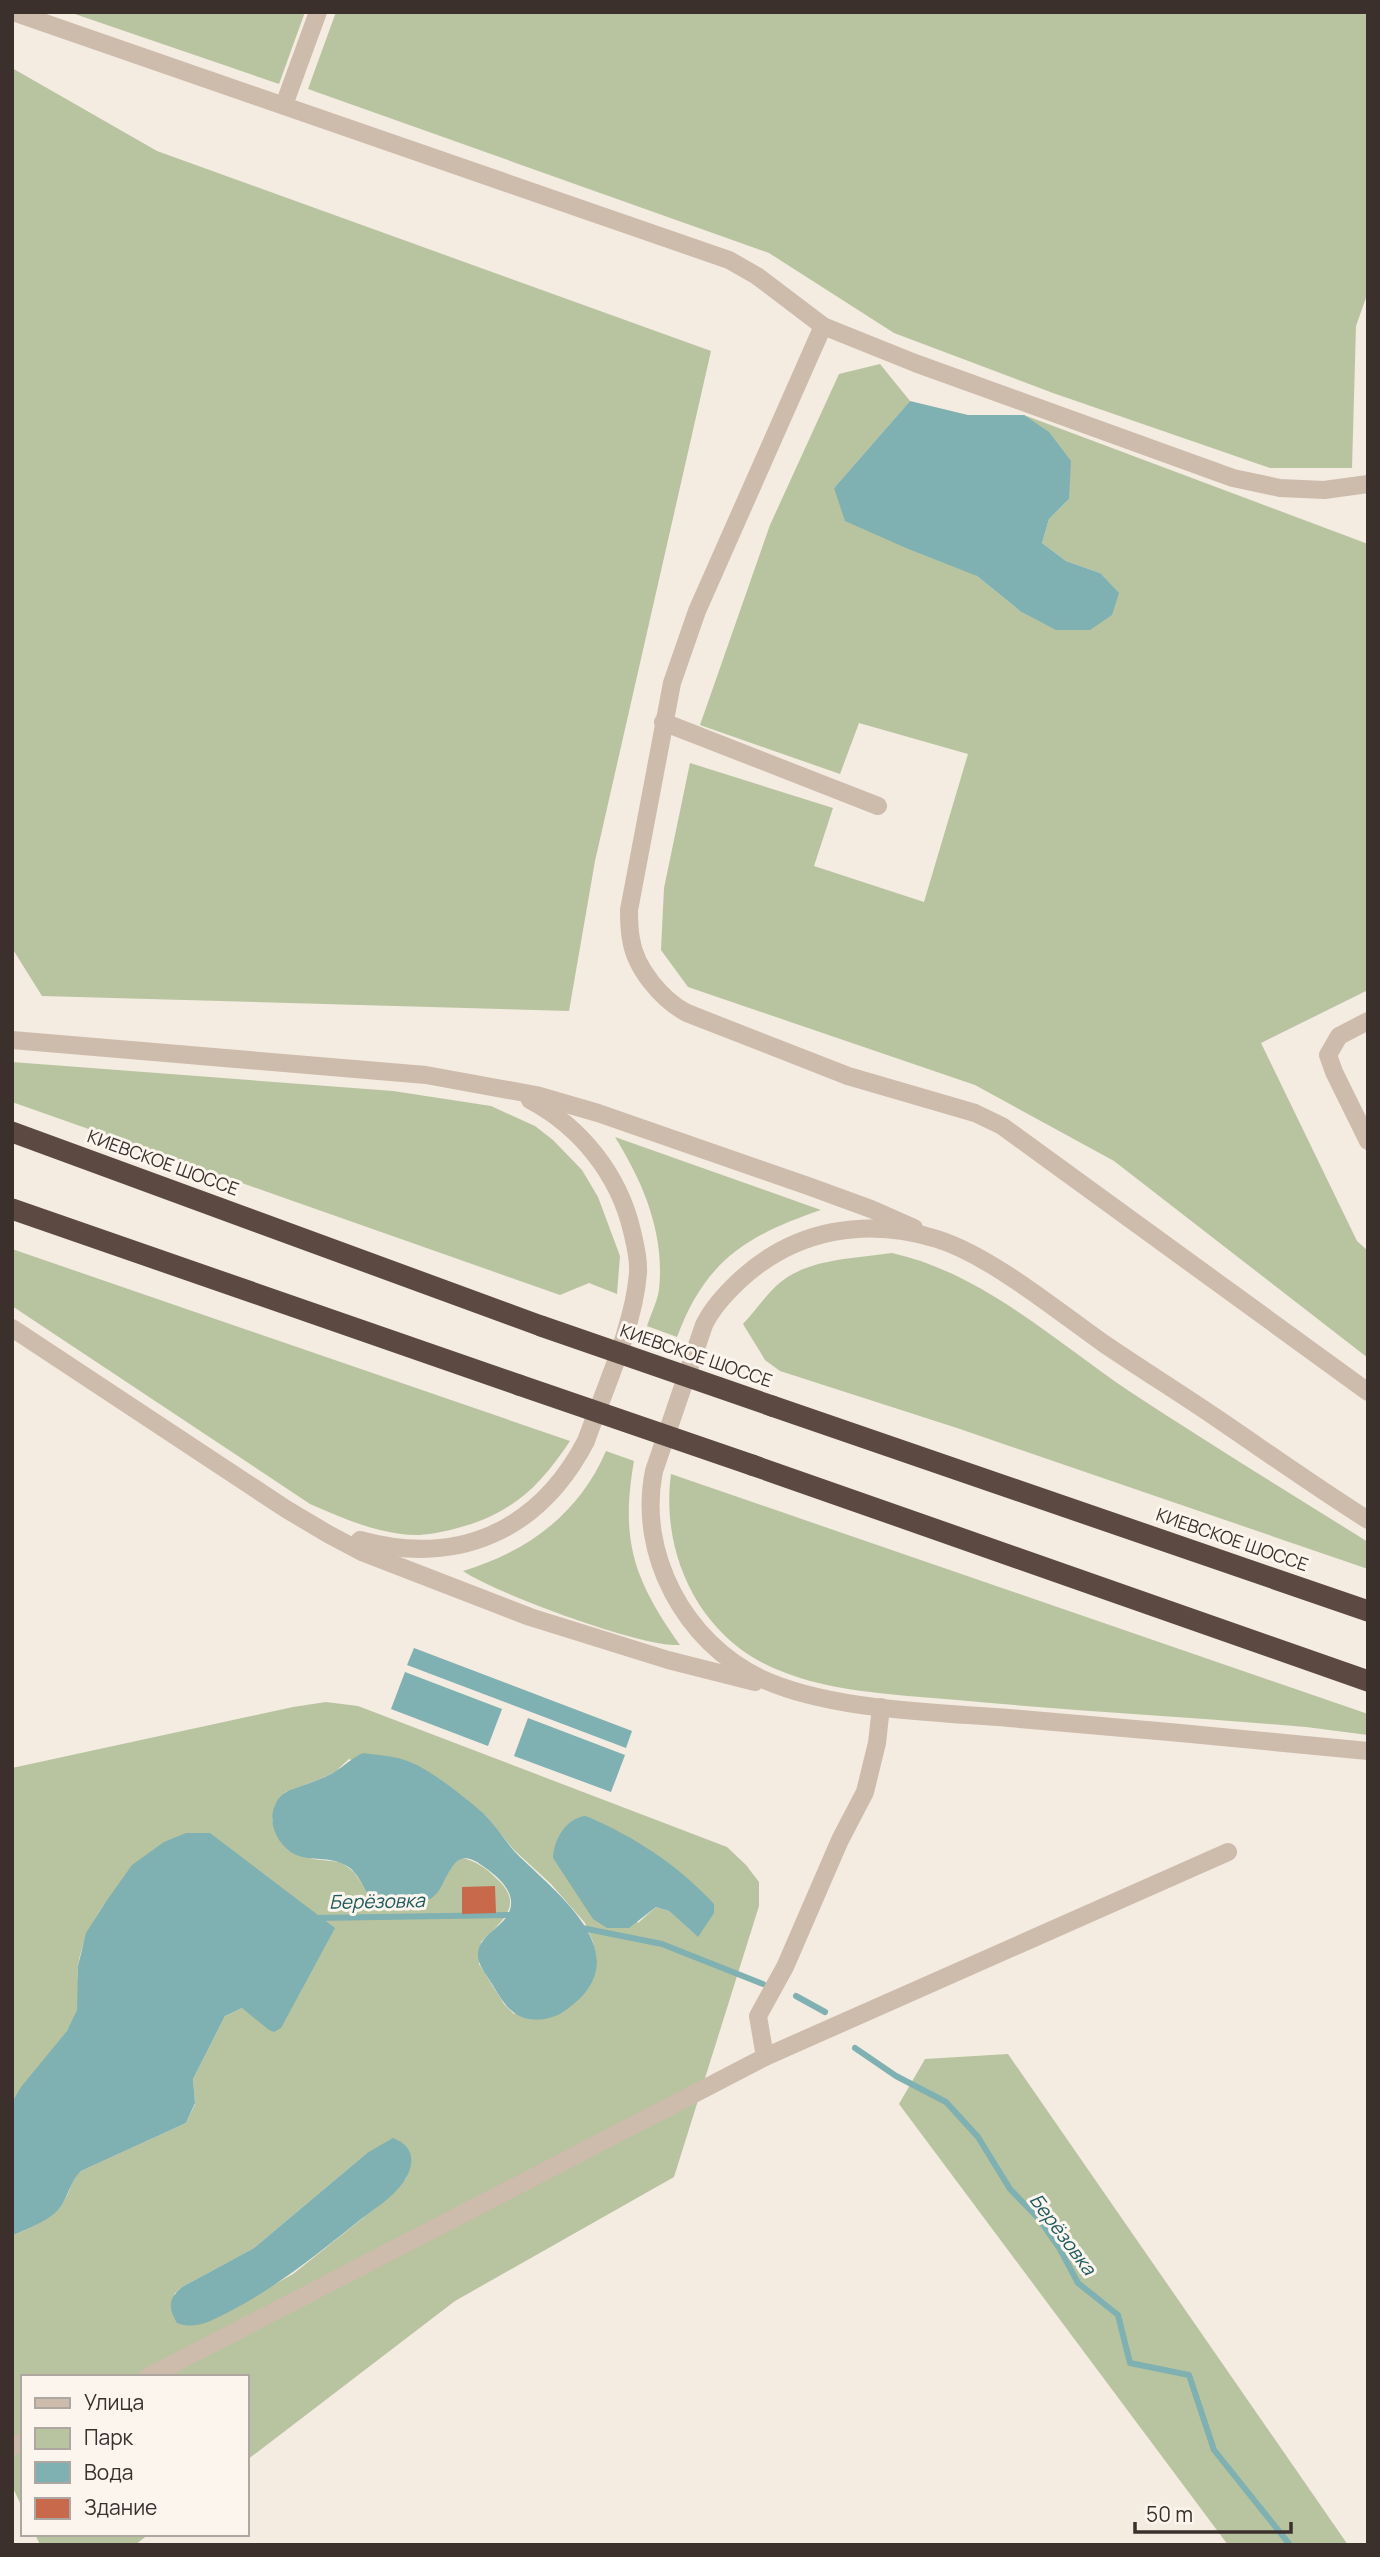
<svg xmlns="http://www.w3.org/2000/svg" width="1380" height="2557" viewBox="0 0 1380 2557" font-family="Manrope,sans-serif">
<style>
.green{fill:#b8c4a0;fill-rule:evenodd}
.water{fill:#7fb0b2}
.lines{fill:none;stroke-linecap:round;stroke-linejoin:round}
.stream{stroke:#7fb0b2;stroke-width:6}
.building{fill:#c8694b}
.minor{stroke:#cdbbac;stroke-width:18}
.highway{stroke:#5c4a42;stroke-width:21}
.highway-bridge{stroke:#5c4a42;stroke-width:21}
.labels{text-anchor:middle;stroke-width:6;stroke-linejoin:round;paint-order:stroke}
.street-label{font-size:18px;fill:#3b302b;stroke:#fbf5ee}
.water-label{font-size:19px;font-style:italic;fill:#1f5a5e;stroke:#fbf5ee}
</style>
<rect width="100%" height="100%" fill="#f4ebe1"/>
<g class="green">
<polygon points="69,12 305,12 279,84"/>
<polygon points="336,12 1368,12 1368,292 1356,326 1352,468 1270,468 1053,393 894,333 769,253 308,89"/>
<polygon points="12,68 157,151 711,351 595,861 569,1011 42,996 12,948"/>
<polygon points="880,364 910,401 834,488 977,576 1020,611 1100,573 1066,561 1042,543 1049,519 1069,499 968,415 1024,415 1368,544 1368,990 1261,1043 1357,1241 1368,1251 1368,1358 1114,1161 975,1085 688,987 661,950 664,888 690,763 833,808 814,866 924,902 968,754 859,723 840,774 700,725 770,525 839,374"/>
<polygon points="12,1062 393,1091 491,1106 535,1126 553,1140 582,1170 598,1197 620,1256 617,1294 589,1283 560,1295 12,1102"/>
<path d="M615 1137 821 1210C747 1235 705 1261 677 1337L647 1326C651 1314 657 1302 659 1290 665 1234 644 1184 615 1137Z"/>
<path d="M12 1249 570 1441C539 1488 510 1515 454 1529 437 1533 419 1537 401 1534 369 1530 340 1517 310 1504L12 1306Z"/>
<path d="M892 1253C982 1273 1055 1341 1129 1391 1208 1443 1288 1492 1368 1542V1569L957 1428 780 1371 765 1360 743 1324C754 1312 764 1298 776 1286 806 1258 853 1259 892 1253Z"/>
<path d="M606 1451 634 1461C620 1541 634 1580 680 1645 643 1648 495 1593 463 1571 527 1552 579 1514 606 1451Z"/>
<path d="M671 1474 1368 1714V1735L1306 1727C1190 1717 1073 1711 957 1700 893 1694 820 1693 761 1662 694 1626 661 1548 671 1474Z"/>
<path d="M326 1702 358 1706 727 1847 746 1865 759 1882V1906L674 2177 455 2301 247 2460V2377H23V2509L12 2486V2236C31 2227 53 2220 64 2201 72 2189 69 2182 81 2171L186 2123 195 2104 193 2079 225 2016 242 2008 281 2028 105 1903C92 1923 81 1942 78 1967 77 1981 80 1996 77 2010 70 2038 29 2075 12 2102V1768L293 1707ZM349 1759 485 1815 514 1850 551 1884 585 1923 593 1942 596 1957V1968L514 2014 504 2004 479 1964 481 1942C502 1921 526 1905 496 1878 486 1868 476 1861 462 1858L452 1865 443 1883 364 1887 354 1872 341 1862 312 1859 272 1821 275 1805 285 1792 316 1781 335 1772ZM587 1816 698 1937 669 1911 656 1907 638 1923ZM462 1887H495L462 1914ZM367 2153 407 2177 388 2198 293 2274 207 2322 174 2294 182 2287 254 2248Z"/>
<polygon points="1008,2054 1348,2545 1228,2545 899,2104 925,2059"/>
<polygon points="35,2534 149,2534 135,2545 40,2545"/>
</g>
<g class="water">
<polygon points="910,401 968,415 1024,415 1049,432 1071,461 1069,499 1049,519 1042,543 1066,561 1100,573 1119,593 1112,615 1090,630 1056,630 1020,611 977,576 906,548 845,521 834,488"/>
<polygon points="414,1648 632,1731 626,1748 407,1665"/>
<polygon points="405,1672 502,1709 488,1746 391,1709"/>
<polygon points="528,1718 625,1755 611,1792 514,1756"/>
<path d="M363 1753C378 1755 396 1756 410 1762 431 1770 467 1799 484 1814 495 1825 504 1839 514 1851 554 1892 644 1955 566 2010 552 2021 526 2024 512 2011 502 2003 497 1991 490 1981 485 1973 477 1963 478 1953 480 1931 513 1925 511 1901 510 1884 489 1870 477 1862 451 1846 448 1884 434 1896 424 1906 397 1911 384 1907 367 1903 363 1878 350 1868 325 1850 300 1870 279 1840 273 1830 271 1822 273 1811 276 1799 283 1792 293 1789 307 1784 320 1780 333 1773 344 1766 352 1758 363 1753Z"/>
<path d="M586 1816C635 1837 678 1865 714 1904V1913L698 1937 669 1911 656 1907 629 1928H607L593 1919 553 1858C554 1839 566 1818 586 1816Z"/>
<path d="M186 1833H210L335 1928 281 2028 274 2032 269 2030 242 2008 225 2016 193 2079 195 2103 186 2123 81 2171C71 2181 70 2190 64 2201 55 2220 30 2227 12 2236V2102L21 2087 67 2031 77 2010 78 1966 86 1933 105 1903 132 1865 164 1842Z"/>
<path d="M393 2138C411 2145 416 2158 407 2176 398 2194 376 2208 360 2220 313 2258 264 2297 208 2322 197 2326 188 2327 177 2323 168 2308 168 2299 182 2287L254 2248 367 2153Z"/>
</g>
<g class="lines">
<g class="stream">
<polyline points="314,1918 513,1915"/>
<polyline points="582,1928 662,1944 763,1984"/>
<polyline points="796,1996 825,2012"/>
<polyline points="855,2048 896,2076 946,2102 978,2137 1010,2189 1039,2219 1060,2249 1078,2283 1118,2315 1130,2363 1189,2375 1214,2450 1290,2545"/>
</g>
</g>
<polygon class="building" points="495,1886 496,1913 462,1914 462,1887"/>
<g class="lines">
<g class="minor">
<polyline points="13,12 729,260 757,276 823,326 915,363 1233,478 1280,488 1324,490 1368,484"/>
<polyline points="284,105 318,12"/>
<path d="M823 326 697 611 672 683 629 910C629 920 629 929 631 939 635 968 662 1000 687 1013L848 1076 975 1113 1002 1126 1368 1392"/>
<polyline points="663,722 878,806"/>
<polyline points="1368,1021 1339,1036 1328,1055 1334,1072 1368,1141"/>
<polyline points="12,1040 426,1075 536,1095 598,1113 808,1186 871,1209 914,1228"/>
<polyline points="12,1328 286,1509 328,1534 362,1552 530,1617 668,1660 755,1682"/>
<path d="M1368 1520C1317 1488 1268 1453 1218 1419 1180 1393 1141 1369 1103 1343 1056 1310 991 1256 937 1239 866 1217 795 1229 740 1280 726 1293 712 1308 704 1325L654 1471C637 1554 685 1642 760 1678 828 1710 933 1712 1009 1718 1129 1728 1248 1739 1368 1751"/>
<path d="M360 1540C458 1567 539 1531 586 1441 604 1390 634 1326 638 1273 639 1258 635 1244 632 1231 619 1175 581 1127 530 1100"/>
<polyline points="765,2057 1228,1852"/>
<polyline points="148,2377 765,2057 758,2016 785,1967 840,1840 865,1792 877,1743 881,1707"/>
<polyline points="12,2447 23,2442"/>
</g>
<g class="highway">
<polyline points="12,1132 541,1326"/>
<polyline points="12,1209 519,1385"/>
<polyline points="772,1406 1368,1611"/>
<polyline points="752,1465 1368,1681"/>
</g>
<g class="highway-bridge">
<polyline points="541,1326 772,1406"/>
<polyline points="519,1385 752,1465"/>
</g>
</g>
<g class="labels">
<g class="street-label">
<text transform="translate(163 1163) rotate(20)" y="6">КИЕВСКОЕ ШОССЕ</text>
<text transform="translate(696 1356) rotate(19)" y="6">КИЕВСКОЕ ШОССЕ</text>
<text transform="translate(1232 1540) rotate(19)" y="6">КИЕВСКОЕ ШОССЕ</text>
</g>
<g class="water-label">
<text transform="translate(377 1901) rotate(-1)" y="7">Берёзовка</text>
<text transform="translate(1063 2234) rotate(53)" y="7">Берёзовка</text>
</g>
</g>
<rect width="1380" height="2557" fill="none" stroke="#3b302b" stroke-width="28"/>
<rect x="21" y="2375" width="228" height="161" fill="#fbf5ee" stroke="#aea6a0" stroke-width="2"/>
<rect x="35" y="2398" width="35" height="10" fill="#cdbbac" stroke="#aea6a0" stroke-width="2"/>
<text x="84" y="2410" font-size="21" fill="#3b302b">Улица</text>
<rect x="35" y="2428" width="35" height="21" fill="#b8c4a0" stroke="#aea6a0" stroke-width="2"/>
<text x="84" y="2445" font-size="21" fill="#3b302b">Парк</text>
<rect x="35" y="2462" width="35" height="21" fill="#7fb0b2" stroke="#aea6a0" stroke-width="2"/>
<text x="84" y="2480" font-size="21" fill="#3b302b">Вода</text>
<rect x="35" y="2498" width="35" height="21" fill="#c8694b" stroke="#aea6a0" stroke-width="2"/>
<text x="84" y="2515" font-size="21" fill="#3b302b">Здание</text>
<path d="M1135 2522v10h156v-10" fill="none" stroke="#3b302b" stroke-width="3.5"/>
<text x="1146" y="2522" font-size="21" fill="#3b302b" stroke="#fbf5ee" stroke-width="5" paint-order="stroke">50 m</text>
</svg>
